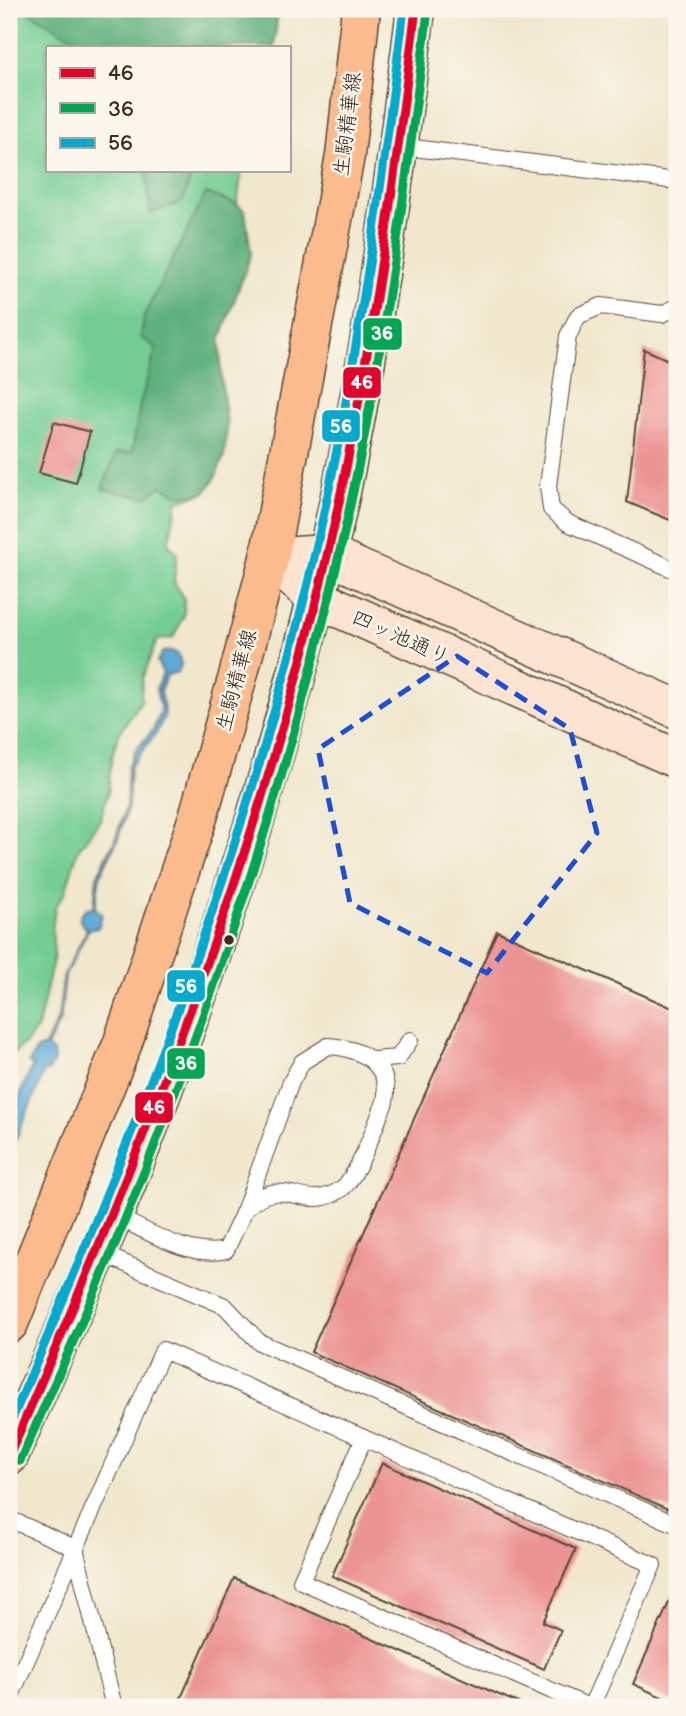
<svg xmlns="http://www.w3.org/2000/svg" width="686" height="1716" viewBox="0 0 686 1716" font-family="'Balsamiq Sans','Klee One',sans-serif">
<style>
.green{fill:#73cd93;stroke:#577c58;stroke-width:2}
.forest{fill:#5eb07d;stroke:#4c6d4e;stroke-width:2}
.water{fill:#5dabd6;stroke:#4c6a7a;stroke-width:2}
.building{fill:#ec9493}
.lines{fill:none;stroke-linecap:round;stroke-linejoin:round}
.lane-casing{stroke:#564638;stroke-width:18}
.secondary-casing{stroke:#564638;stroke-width:41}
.primary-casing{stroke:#564638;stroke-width:41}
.lane{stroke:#fff;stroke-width:16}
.secondary{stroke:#fde4d1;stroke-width:38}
.primary{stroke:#fbbb8c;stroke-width:38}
.bus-1-casing{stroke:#fbf7ec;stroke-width:14}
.bus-2-casing{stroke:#fbf7ec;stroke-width:14}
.bus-3-casing{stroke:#fbf7ec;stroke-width:14}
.bus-1{stroke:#e4002b;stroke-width:9}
.bus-2{stroke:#00a651;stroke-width:9}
.bus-3{stroke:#00a9ce;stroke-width:9}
.marked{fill:none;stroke:#1d4ed8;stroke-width:5;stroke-dasharray:14 9;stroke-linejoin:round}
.bus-dot{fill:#3b2a1e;stroke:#fbf7ec;stroke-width:2.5}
.labels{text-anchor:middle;stroke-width:5;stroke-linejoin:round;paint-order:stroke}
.street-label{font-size:21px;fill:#3b2a1e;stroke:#fbf7ec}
.line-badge{stroke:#fbf7ec;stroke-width:2.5}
.badge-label{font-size:19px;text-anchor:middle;font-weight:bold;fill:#fff}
</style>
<rect width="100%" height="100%" fill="#fbf7ec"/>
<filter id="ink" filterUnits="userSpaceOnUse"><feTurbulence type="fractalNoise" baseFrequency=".0143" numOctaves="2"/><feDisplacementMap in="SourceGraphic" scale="14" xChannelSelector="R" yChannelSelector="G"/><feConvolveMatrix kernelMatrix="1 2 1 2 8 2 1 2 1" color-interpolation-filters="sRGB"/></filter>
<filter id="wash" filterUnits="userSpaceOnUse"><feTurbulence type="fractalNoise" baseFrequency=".00686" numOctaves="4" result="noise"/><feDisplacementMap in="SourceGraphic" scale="28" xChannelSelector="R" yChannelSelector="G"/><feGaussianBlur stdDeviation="1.57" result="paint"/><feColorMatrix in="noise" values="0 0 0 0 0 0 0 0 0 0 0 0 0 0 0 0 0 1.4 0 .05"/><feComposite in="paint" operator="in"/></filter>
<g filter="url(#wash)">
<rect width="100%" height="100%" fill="#f0e7cc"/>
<polygon class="green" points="9,9 278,9 274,47 47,47 47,170 242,170 237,204 245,211 251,254 220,340 221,380 227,425 224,456 214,480 204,493 178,501 168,543 177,553 174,582 184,599 184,615 173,638 157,640 142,679 141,701 119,734 112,756 108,793 100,820 78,850 65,893 55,907 52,930 54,955 38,1027 27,1042 12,1055 9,1053"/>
<g class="forest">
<polygon points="24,9 278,9 274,47 88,47"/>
<polygon points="146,170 193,170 183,201 150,214"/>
<polygon points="206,193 237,204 245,211 251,254 220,340 221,380 227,425 224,456 214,480 204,493 181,496 161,486 145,498 102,489 116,453 132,452 140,404 156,348 141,337 144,316"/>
</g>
<path class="water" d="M171 651 178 654 181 665 178 672 167 675 160 690 165 714 157 732 130 767 128 807 117 841 100 876 95 908 102 914 98 928 88 930 65 975 60 1020 47 1047 53 1052 54 1060 49 1071 45 1070 9 1155V1121L33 1065 29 1063 37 1049 45 1046 58 1019 64 975 87 930 80 921C79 912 85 907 94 907L97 876 115 840 126 807 128 767 135 751 153 730 161 711 156 689 163 674 157 661 163 652Z"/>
<g id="blocks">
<g class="building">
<polygon points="644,349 677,364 677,523 627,502"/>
<polygon points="54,422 90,432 76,483 39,473"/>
<polygon points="497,931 677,1010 677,1513 311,1352"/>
<polygon points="382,1463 576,1549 543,1622 561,1630 544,1669 332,1576"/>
<polygon points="234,1578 527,1707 177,1707"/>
<polygon points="674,1591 677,1592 677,1704 633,1684"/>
</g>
</g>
</g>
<g filter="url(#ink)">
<use href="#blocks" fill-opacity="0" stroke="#564638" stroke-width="2"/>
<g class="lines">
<defs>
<g id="lane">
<polyline points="398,146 677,181"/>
<polyline points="677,307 662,314 601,306 578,316 568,336 548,486 551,509 568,523 677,571"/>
<polyline points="373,1060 398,1058 410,1040"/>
<path d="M113 1215C146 1230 190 1259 226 1250L245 1209 291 1082 302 1062 328 1046C361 1048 392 1064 385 1102 376 1123 358 1178 340 1190 302 1215 285 1170 245 1209"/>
<polyline points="98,1252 225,1306 259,1342 677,1525"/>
<polyline points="364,1438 301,1581 589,1707"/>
<polyline points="9,1519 75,1548"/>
<polyline points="75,1548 114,1707"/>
<polyline points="9,1700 163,1350 653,1565 591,1707"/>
</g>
<g id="secondary">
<polyline points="296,556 326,554 677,709"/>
<polyline points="269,558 316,598 677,759"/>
</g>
<g id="primary">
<polyline points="9,1323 122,1045 198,817 238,676 269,558 345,156 361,9"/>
<path d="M9 1456C49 1364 92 1271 129 1177 204 990 267 796 316 600 365 406 391 207 416 9"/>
</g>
</defs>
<use href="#lane" class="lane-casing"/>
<use href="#secondary" class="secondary-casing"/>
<use href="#primary" class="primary-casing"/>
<use href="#lane" class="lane"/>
<use href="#secondary" class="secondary"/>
<use href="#primary" class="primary"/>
<defs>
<path id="bus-1" d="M9 1456C143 1151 261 852 334 526 371 355 394 182 416 9"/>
<path id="bus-2" d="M20 1461C56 1380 93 1299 126 1217 217 994 293 764 345 529 383 358 406 184 428 11"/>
<path id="bus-3" d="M9 1426C137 1133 253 836 322 522 359 353 382 181 404 9"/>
</defs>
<use href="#bus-1" class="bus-1-casing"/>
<use href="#bus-2" class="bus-2-casing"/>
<use href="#bus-3" class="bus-3-casing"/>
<use href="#bus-1" class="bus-1"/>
<use href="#bus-2" class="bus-2"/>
<use href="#bus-3" class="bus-3"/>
</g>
</g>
<path class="marked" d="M457 656 570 729 597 833 487 973 350 903 318 749Z"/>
<circle class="bus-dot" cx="229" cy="940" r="6"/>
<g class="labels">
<g class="street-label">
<text transform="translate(347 124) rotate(-83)" y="7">生駒精華線</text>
<text transform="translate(401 637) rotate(24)" y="7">四ッ池通り</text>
<text transform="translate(236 680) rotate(-75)" y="7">生駒精華線</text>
</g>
</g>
<g class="line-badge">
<rect x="362" y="317" width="41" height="34" rx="7" fill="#00a651"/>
<rect x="342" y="366" width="40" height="33" rx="7" fill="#e4002b"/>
<rect x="321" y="409" width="40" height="34" rx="7" fill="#00a9ce"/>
<rect x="166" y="969" width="40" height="34" rx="7" fill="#00a9ce"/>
<rect x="166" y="1047" width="40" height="33" rx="7" fill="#00a651"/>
<rect x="134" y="1091" width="40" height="33" rx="7" fill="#e4002b"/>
</g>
<g class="badge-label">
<text x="382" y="340">36</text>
<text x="362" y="389">46</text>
<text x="341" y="433">56</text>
<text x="186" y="993">56</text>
<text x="186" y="1070">36</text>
<text x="154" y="1114">46</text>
</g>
<rect width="686" height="1716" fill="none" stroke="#fbf7ec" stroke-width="35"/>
<rect x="46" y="46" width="245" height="126" fill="#fbf7ec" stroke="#aea59a" stroke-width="2"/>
<rect x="60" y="68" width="35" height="10" fill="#e4002b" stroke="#aea59a" stroke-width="2"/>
<text x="108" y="80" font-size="21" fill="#3b2a1e">46</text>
<rect x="60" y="103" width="35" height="10" fill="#00a651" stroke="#aea59a" stroke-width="2"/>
<text x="108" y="116" font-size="21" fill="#3b2a1e">36</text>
<rect x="60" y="138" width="35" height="10" fill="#00a9ce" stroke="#aea59a" stroke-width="2"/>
<text x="108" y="150" font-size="21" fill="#3b2a1e">56</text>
</svg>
